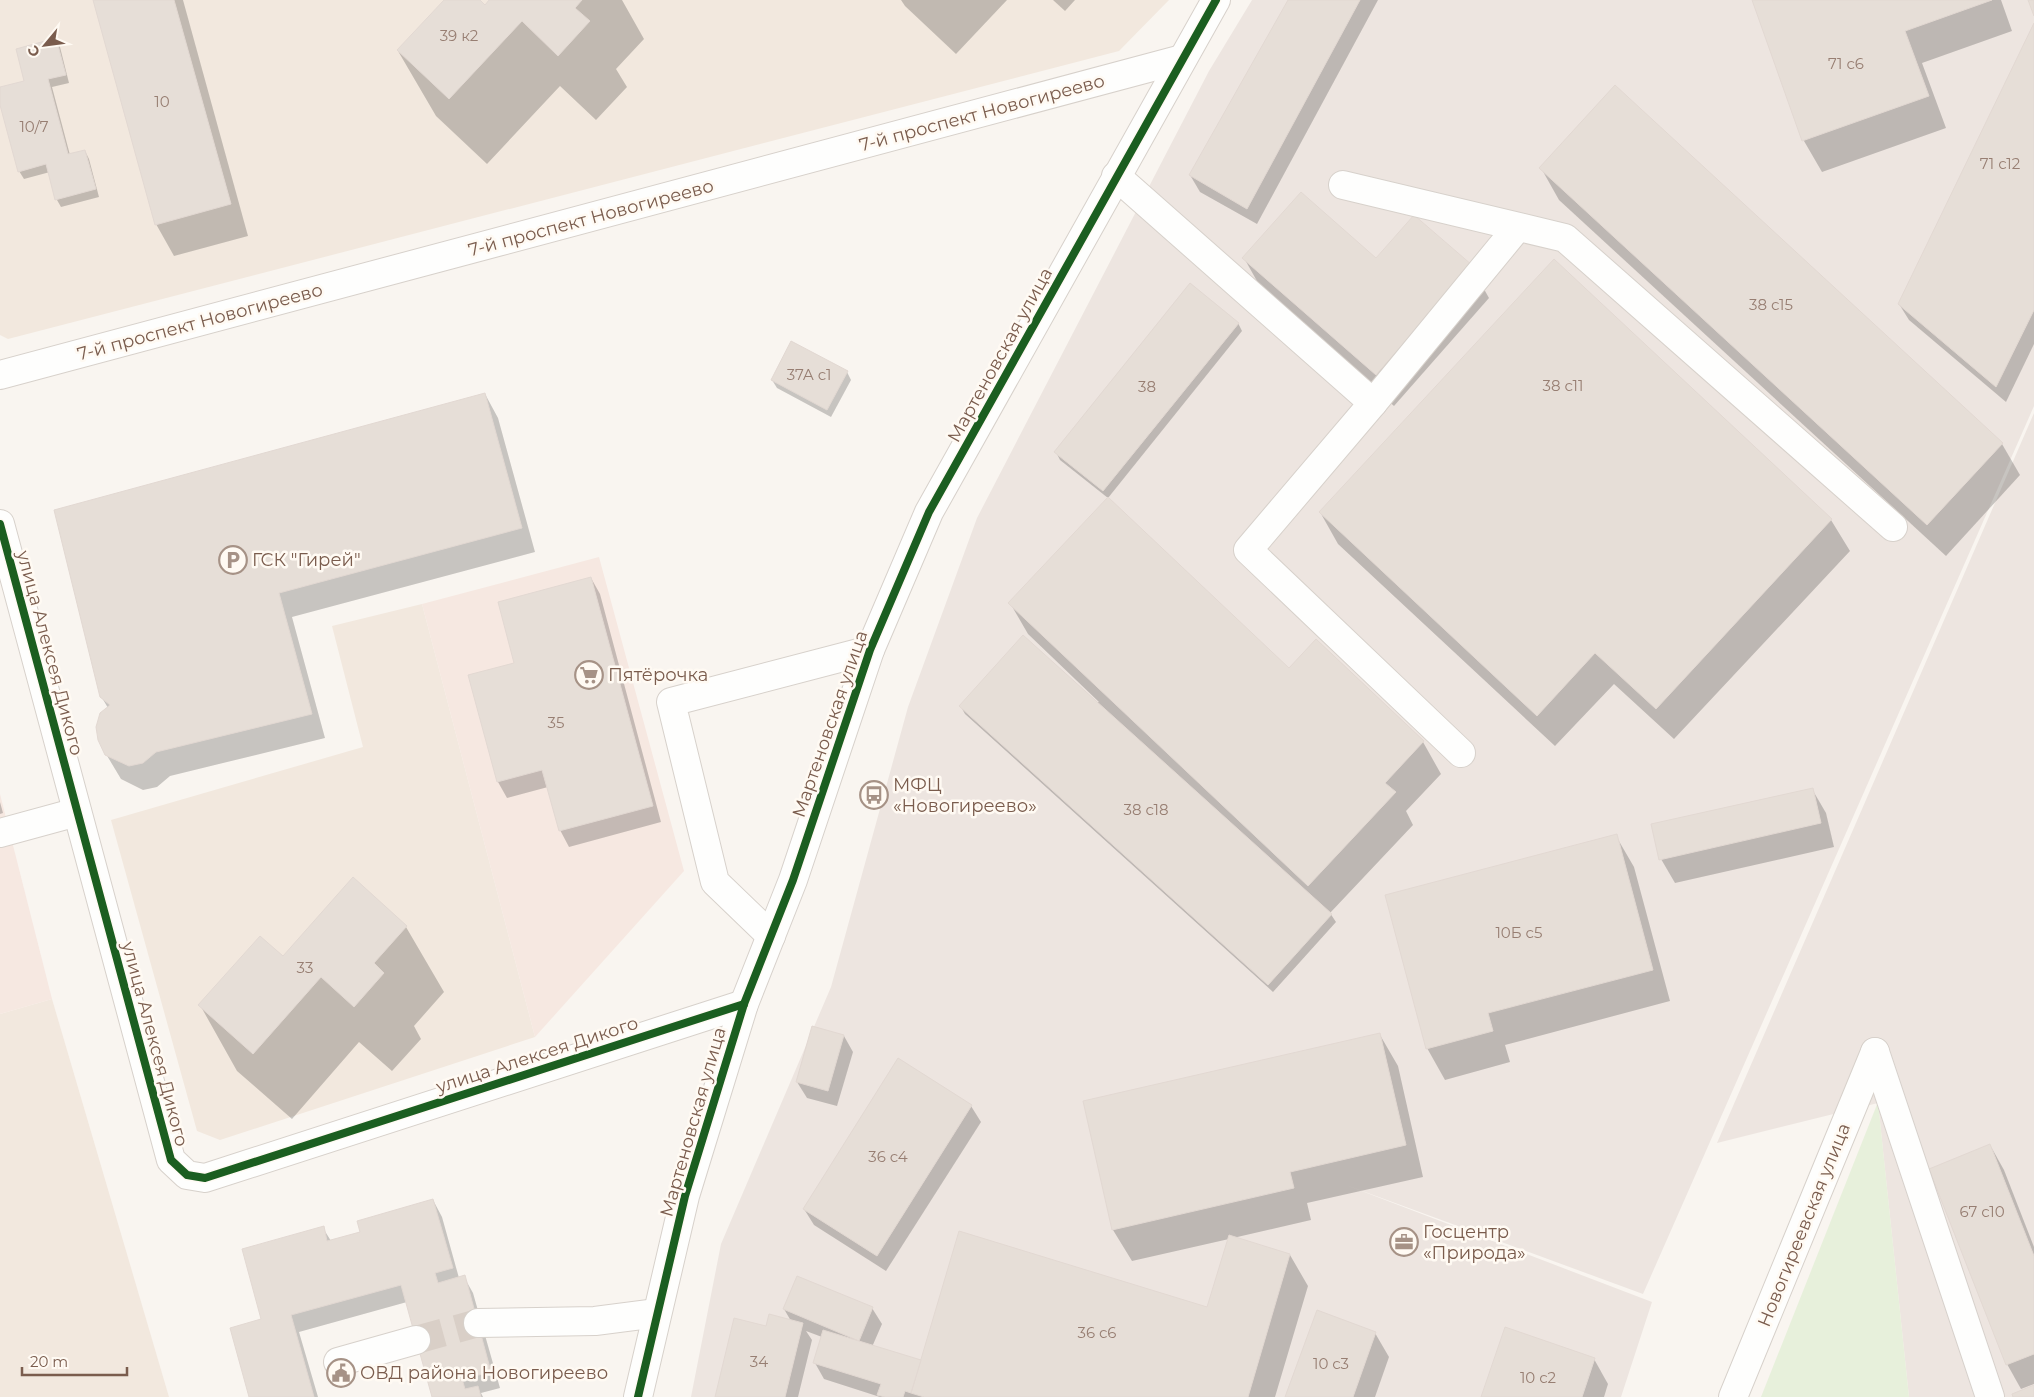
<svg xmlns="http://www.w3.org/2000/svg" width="2034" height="1397" viewBox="0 0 2034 1397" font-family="Montserrat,sans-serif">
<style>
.residential{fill:#f2e8de}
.commercial{fill:#f6e8e1}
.industrial{fill:#ede5e0}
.green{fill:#e7f0db}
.shadow{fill:#0003}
.building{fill:#e6ded7;stroke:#e2d8d2}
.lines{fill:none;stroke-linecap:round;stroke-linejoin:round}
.minor-tunnel{stroke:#d9cfc7;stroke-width:28;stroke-dasharray:28 14;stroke-linecap:butt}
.minor-casing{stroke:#d7d1cb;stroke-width:30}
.minor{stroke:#fefefd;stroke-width:28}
.cycleway-casing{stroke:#fffaf3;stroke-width:11}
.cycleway{stroke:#1b5e20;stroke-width:8}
.labels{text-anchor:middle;stroke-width:5;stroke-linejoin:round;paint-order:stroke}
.number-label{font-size:15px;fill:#977e72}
.street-label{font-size:18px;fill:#7a5c4d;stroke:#fffaf3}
.poi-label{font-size:18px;fill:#7a5c4d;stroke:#fffaf3;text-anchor:start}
</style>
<rect width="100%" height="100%" fill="#f9f5f0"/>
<g class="residential">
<polygon points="0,0 1169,0 1119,51 8,339 0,335"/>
<polygon points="422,604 535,1037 220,1140 197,1131 111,820 363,747 332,626"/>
<polygon points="52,999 169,1397 0,1397 0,1014"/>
</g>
<g class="commercial">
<polygon points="599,557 684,871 535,1037 422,604"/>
<polygon points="0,794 52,999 0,1014"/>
</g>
<g class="industrial">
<polygon points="1252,0 2034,0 2034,406 1643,1294 1346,1185 1652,1302 1621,1397 691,1397 721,1244 831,987 908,707 977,518 1209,71"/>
<polygon points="2034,413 2034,1397 1909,1397 1878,1103 1717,1143"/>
</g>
<polygon class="green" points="1878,1102 1909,1397 1761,1397"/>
<g class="shadow">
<polygon points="94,0 183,0 248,236 174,256 156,224"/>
<polygon points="446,0 478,0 485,6 491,0 622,0 644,39 616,69 627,87 596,120 560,86 487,164 436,116 398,51"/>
<polygon points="901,0 1007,0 956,54 905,6"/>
<polygon points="1053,0 1075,0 1065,11"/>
<polygon points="1290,0 1378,0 1257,224 1200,192 1190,175"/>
<polygon points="1753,0 2001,0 2012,31 1922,63 1946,128 1822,172 1804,141"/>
<polygon points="2034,26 2034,344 2006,402 1909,320 1899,304"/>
<polygon points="55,39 60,47 69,83 52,87 70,155 85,151 89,159 99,197 61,207 57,200 50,172 24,179 19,171 0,100 0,89 26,82"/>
<polygon points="1541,168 2002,444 2020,475 1946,556 1559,200"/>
<polygon points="1244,258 1376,260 1471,266 1489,298 1394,406 1262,290"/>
<polygon points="1238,323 1242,331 1108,498 1060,460 1056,452"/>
<polygon points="847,372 851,380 831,417 777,388 772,380"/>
<polygon points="485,394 498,418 535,552 292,617 325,738 170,776 157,787 143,790 121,779 106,754 108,708 101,696"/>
<polygon points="1320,512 1831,520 1850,551 1674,739 1614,684 1555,746 1338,544"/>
<polygon points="591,578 600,594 661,822 569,847 560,830 548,787 507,798 498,782"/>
<polygon points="1010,603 1289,670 1316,641 1423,742 1441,774 1406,811 1413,825 1330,913 1336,922 1273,992 965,714 961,707 1099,702 1028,634"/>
<polygon points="1812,789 1826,813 1834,847 1675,883 1661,859"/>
<polygon points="0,802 3,813 0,814"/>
<polygon points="1616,836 1634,867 1670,1001 1505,1045 1510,1062 1445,1080 1427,1048"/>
<polygon points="406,927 444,992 414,1026 421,1039 392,1071 359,1042 292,1119 237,1071 200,1005 283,958"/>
<polygon points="1380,1035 1398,1066 1423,1177 1307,1203 1311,1220 1233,1238 1290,1255 1308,1286 1275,1397 880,1397 824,1379 815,1363 822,1337 806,1331 812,1340 798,1397 717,1397 767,1328 791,1321 784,1309 872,1308 882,1324 872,1347 921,1362 1208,1308 1229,1239 1132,1261 1113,1230"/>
<polygon points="844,1036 853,1052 837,1106 807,1098 797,1082"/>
<polygon points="971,1106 981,1122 886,1271 814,1225 804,1209"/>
<polygon points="1990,1145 2004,1170 2034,1247 2034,1384 2021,1389 2007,1364"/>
<polygon points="433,1200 442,1217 459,1278 464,1277 473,1293 500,1388 481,1393 483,1397 433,1397 407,1302 299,1332 318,1397 250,1397 263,1320 323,1228 331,1241 362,1232"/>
<polygon points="1375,1333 1389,1357 1375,1397 1287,1397"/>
<polygon points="1594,1359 1608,1384 1604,1397 1482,1397"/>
</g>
<g class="building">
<polygon points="93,0 174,0 231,204 155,225"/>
<polygon points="444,0 480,0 485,5 489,0 582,0 575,8 590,21 558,56 522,21 449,99 397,50"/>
<polygon points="1288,0 1360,0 1247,209 1189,175"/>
<polygon points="1752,0 1992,0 1905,31 1929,96 1802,141"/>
<polygon points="2028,0 2034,0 2034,16"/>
<polygon points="2034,23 2034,310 1996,387 1898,304"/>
<polygon points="56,38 66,75 48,79 68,154 85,150 96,189 55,200 46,164 18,172 0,105 0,87 24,81 16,49"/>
<polygon points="1615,85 2003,443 1927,525 1539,168"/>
<polygon points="1301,192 1376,258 1414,215 1472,265 1376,375 1242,258"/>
<polygon points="1554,259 1832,519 1656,709 1595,653 1537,716 1319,512"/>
<polygon points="1190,283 1239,323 1103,491 1054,452"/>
<polygon points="791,341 848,371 827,410 771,380"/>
<polygon points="485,393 522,528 279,593 312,714 156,752 143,763 129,766 105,755 98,740 96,727 100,713 110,705 100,697 54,510"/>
<polygon points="1108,497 1289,668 1316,639 1424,741 1385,783 1396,792 1308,886 1008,603"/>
<polygon points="591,577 653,806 559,831 542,770 497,782 468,675 514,663 498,602"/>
<polygon points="1023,635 1332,914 1268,985 959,706"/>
<polygon points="1813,788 1821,823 1659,860 1651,824"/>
<polygon points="1617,834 1653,970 1488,1013 1493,1031 1426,1049 1385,895"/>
<polygon points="353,877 407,926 374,963 384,973 354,1007 321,977 253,1054 198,1005 260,936 283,956"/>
<polygon points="812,1026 844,1035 828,1091 796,1082"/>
<polygon points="1380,1033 1406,1145 1290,1172 1294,1188 1112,1230 1083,1101"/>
<polygon points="898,1058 972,1105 877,1256 803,1209"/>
<polygon points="1990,1144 2034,1256 2034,1354 2006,1365 1929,1169"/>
<polygon points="433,1199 453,1268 435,1273 438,1283 465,1275 491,1372 462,1379 465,1389 478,1386 481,1397 432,1397 401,1285 291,1315 314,1397 249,1397 230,1328 261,1319 242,1249 324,1226 327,1241 360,1232 357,1221"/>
<polygon points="959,1231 1207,1307 1229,1235 1290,1254 1248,1397 924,1397 911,1393"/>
<polygon points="797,1276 873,1307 859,1341 783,1309"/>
<polygon points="1317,1310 1376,1332 1353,1397 1285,1397"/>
<polygon points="769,1314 803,1323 785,1397 715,1397 734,1318 766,1326"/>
<polygon points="1505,1327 1595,1358 1582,1397 1481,1397"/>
<polygon points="823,1330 921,1360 911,1393 905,1391 903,1397 885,1397 877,1395 881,1384 813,1363"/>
<polygon points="2034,1385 2034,1397 2013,1397 2012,1394"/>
</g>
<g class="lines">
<polyline class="minor-tunnel" points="416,1340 478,1323"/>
<defs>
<g id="minor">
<polyline points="1116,176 1373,403"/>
<polyline points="1343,185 1565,238 1893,527"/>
<polyline points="0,375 1182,59"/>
<polyline points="0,524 171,1160 187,1175 205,1178 744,1004"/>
<polyline points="1461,753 1248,550 1373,403 1517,228"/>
<polyline points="0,833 77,812"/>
<polyline points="771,936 715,882 671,702 870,650"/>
<polyline points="1875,1052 1990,1397"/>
<polyline points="478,1323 595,1321 657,1313"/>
<polyline points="338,1362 416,1340"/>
<polyline points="638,1397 685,1196 744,1004 793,880 870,650 929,512 1216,0"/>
<polyline points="1733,1397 1875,1052"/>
</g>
</defs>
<use href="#minor" class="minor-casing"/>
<use href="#minor" class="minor"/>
<defs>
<g id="cycleway">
<polyline points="0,524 171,1160 187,1175 205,1178 744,1004"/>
<polyline points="638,1397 685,1196 744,1004 793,880 870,650 929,512 1216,0"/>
</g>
</defs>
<use href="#cycleway" class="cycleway-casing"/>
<use href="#cycleway" class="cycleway"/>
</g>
<defs>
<symbol id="parking-ring" viewBox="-11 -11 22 22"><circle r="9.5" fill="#fffaf3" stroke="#a69286" stroke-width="1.5"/><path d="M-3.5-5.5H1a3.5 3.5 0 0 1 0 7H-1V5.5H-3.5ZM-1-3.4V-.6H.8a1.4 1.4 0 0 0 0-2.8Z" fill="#a69286"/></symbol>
<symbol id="supermarket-ring" viewBox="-11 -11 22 22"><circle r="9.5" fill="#fffaf3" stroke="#a69286" stroke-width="1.5"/><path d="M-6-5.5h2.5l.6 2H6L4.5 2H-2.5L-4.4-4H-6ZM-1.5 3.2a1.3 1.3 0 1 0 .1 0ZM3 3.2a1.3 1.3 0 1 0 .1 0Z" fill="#a69286"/></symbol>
<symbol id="bus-ring" viewBox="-11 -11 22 22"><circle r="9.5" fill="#fffaf3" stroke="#a69286" stroke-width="1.5"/><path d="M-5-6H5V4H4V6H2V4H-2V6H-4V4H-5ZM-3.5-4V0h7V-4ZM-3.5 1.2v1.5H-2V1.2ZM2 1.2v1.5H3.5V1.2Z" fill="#a69286"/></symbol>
<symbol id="office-ring" viewBox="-11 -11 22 22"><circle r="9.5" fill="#fffaf3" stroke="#a69286" stroke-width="1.5"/><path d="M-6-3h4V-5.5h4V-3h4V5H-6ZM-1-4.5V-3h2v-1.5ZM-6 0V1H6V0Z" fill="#a69286"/></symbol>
<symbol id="civic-ring" viewBox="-11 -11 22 22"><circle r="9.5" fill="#fffaf3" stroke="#a69286" stroke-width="1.5"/><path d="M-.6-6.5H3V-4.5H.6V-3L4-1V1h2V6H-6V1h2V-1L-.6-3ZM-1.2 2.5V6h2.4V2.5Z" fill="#a69286"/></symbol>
</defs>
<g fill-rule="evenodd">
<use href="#parking-ring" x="217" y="544" width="32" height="32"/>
<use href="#supermarket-ring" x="573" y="659" width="32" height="32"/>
<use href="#bus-ring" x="858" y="779" width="32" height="32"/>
<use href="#office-ring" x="1388" y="1226" width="32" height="32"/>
<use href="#civic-ring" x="325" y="1357" width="32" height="32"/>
</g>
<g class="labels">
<g class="number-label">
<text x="459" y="41">39 к2</text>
<text x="1846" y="69">71 с6</text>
<text x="162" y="107">10</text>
<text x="34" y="132">10/7</text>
<text x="2000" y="169">71 с12</text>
<text x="1771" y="310">38 с15</text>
<text x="809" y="380">37А с1</text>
<text x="1563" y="391">38 с11</text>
<text x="1147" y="392">38</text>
<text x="556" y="728">35</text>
<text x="1146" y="815">38 с18</text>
<text x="1519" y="938">10Б с5</text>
<text x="305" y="973">33</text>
<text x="888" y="1162">36 с4</text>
<text x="1982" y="1217">67 с10</text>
<text x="1097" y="1338">36 с6</text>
<text x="759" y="1367">34</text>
<text x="1331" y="1369">10 с3</text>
<text x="1538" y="1383">10 с2</text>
</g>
<g class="street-label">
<text transform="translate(982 113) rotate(-15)" y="6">7-й проспект Новогиреево</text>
<text transform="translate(591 218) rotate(-15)" y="6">7-й проспект Новогиреево</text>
<text transform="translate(200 322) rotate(-15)" y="6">7-й проспект Новогиреево</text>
<text transform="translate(1000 355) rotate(-61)" y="6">Мартеновская улица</text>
<text transform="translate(50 653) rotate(75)" y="6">улица Алексея Дикого</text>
<text transform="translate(830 724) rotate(-71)" y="6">Мартеновская улица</text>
<text transform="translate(155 1044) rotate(75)" y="6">улица Алексея Дикого</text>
<text transform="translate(537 1055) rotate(-18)" y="6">улица Алексея Дикого</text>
<text transform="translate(693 1122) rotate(-74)" y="6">Мартеновская улица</text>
<text transform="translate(1804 1225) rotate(-68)" y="6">Новогиреевская улица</text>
</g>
<g class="poi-label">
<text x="252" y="566">ГСК "Гирей"</text>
<text x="608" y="681">Пятёрочка</text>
<text x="893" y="791">МФЦ<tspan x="893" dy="21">«Новогиреево»</tspan></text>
<text x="1423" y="1238">Госцентр<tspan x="1423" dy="21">«Природа»</tspan></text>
<text x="360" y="1379">ОВД района Новогиреево</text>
</g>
</g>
<g transform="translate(45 45) rotate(241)" stroke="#fffaf3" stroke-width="4" paint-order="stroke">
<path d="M0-4L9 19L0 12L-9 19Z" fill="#7a5c4d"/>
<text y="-8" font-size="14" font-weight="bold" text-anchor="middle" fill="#7a5c4d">С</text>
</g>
<path d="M22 1367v8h105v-8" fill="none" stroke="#7a5c4d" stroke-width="2.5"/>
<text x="30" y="1367" font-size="15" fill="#7a5c4d" stroke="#fffaf3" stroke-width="4" paint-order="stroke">20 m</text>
</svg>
